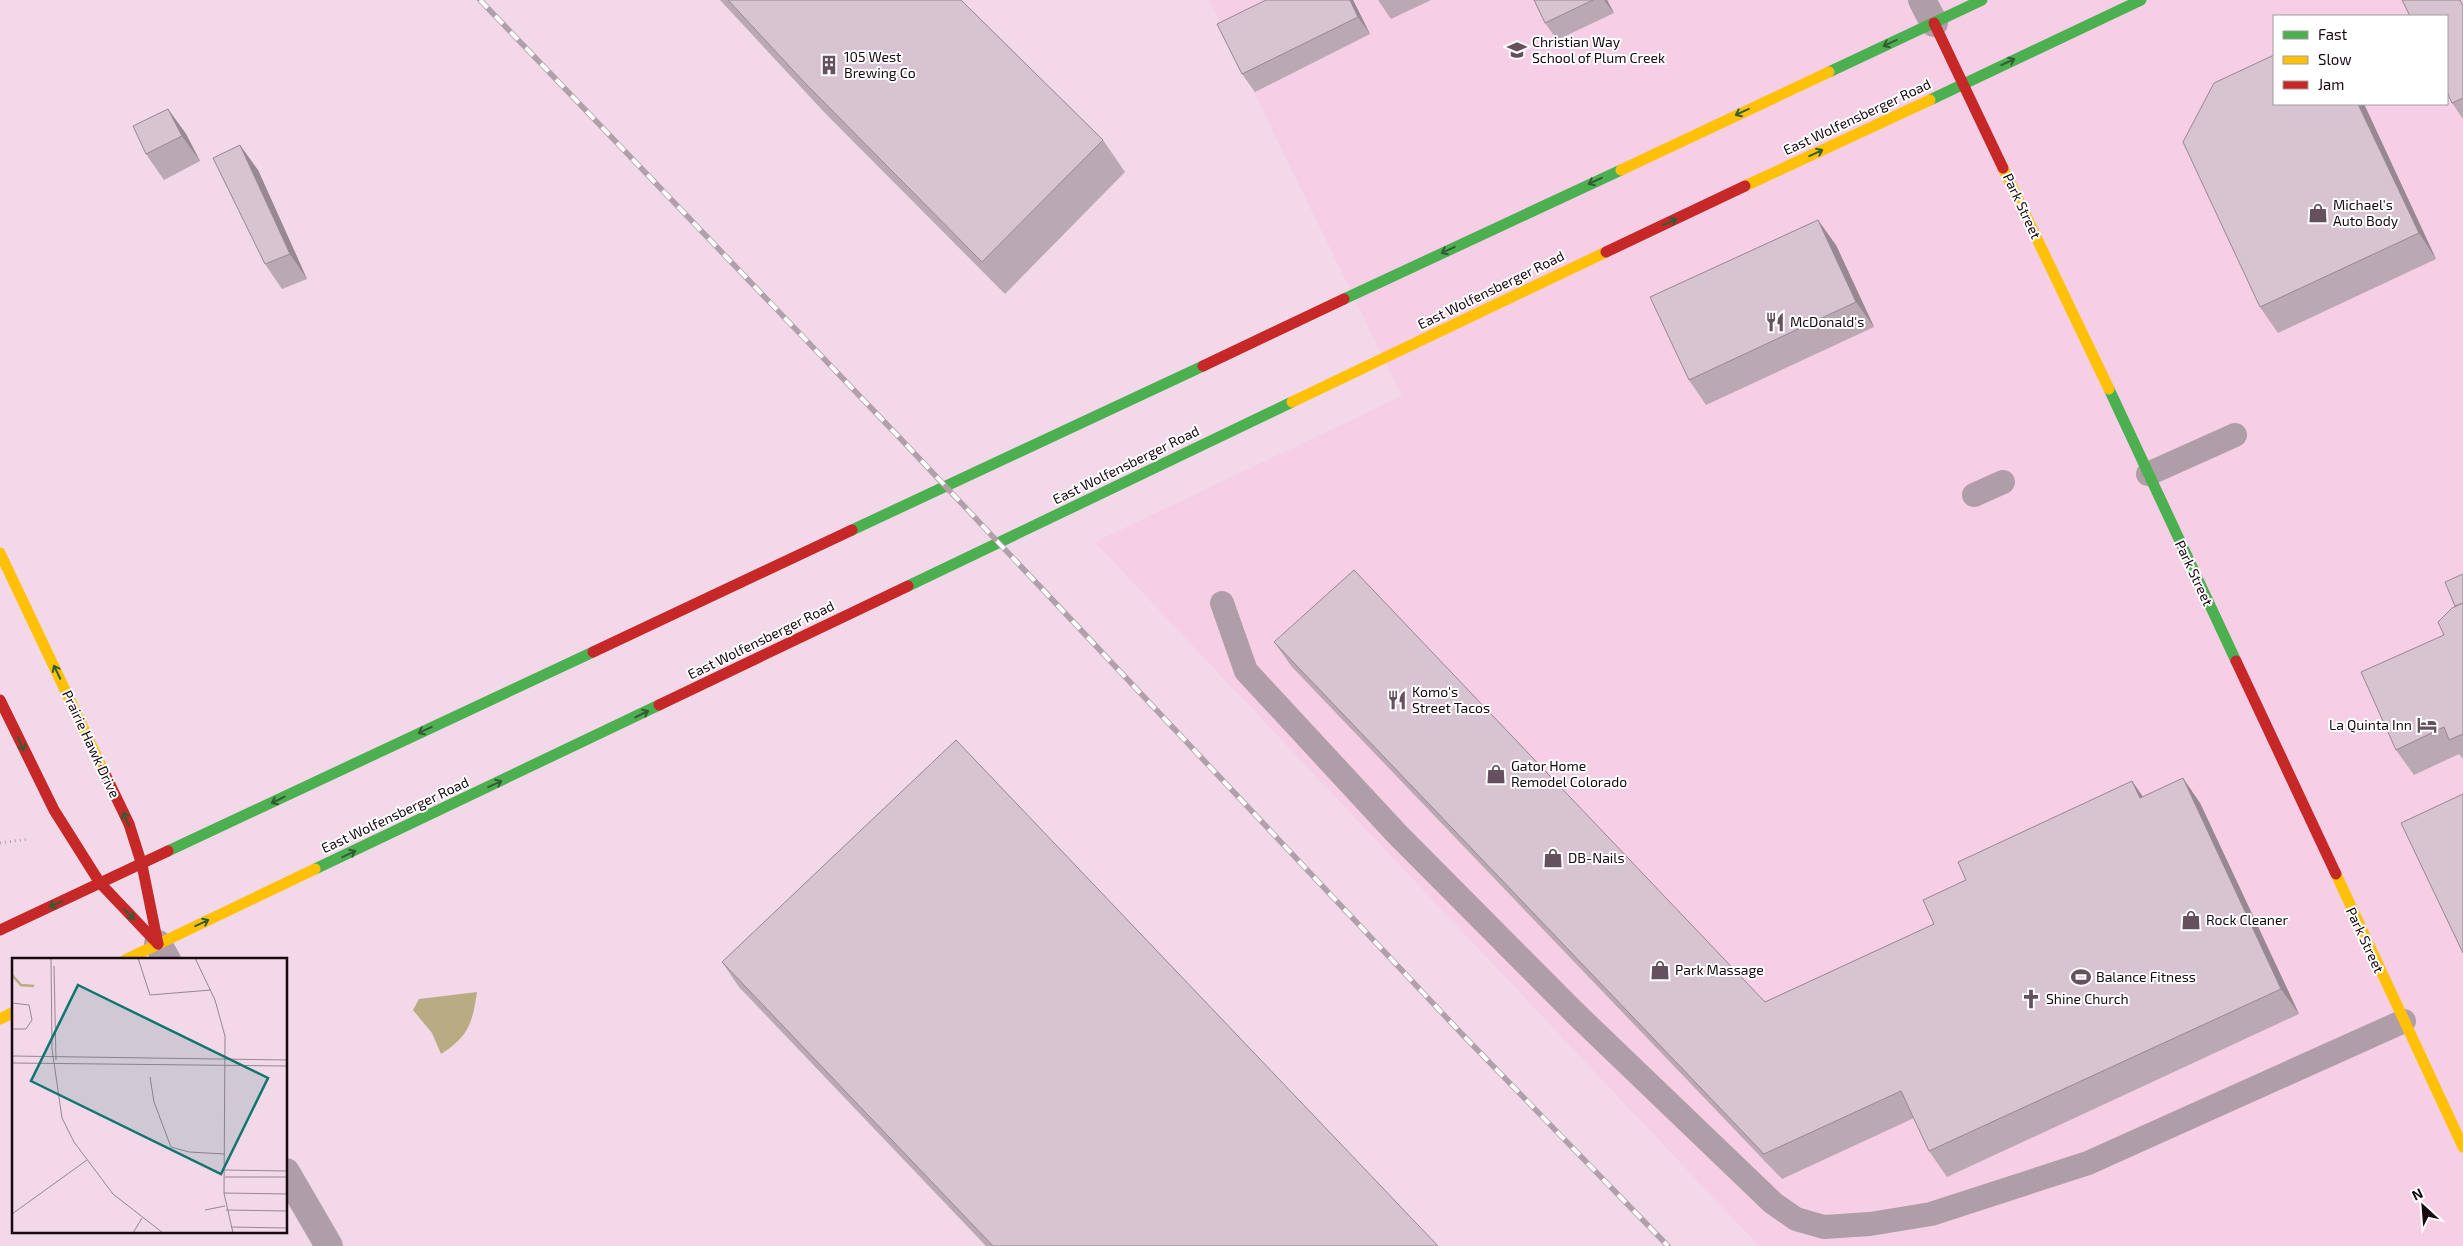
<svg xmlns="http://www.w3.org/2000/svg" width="2463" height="1246" viewBox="0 0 2463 1246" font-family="'Exo 2',sans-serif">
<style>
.built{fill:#f6cee6;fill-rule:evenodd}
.water{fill:#baac82}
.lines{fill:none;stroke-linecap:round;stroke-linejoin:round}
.path{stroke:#b3a2ac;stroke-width:3;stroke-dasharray:1 4;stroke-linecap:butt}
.lane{stroke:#af9ea8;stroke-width:24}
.street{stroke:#af9ea8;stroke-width:28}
.fast{stroke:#4caf50;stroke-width:11}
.slow{stroke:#ffc107;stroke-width:11}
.jam{stroke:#c62828;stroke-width:11}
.rail-casing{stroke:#b19fa9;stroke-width:5.5}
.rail{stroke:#fff;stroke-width:4;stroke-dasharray:11;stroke-linecap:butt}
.wall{fill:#baa8b3}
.shaded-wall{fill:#978892}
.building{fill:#d8c3d0;stroke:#978892}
.oneway{stroke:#325c31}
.labels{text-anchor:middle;stroke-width:4;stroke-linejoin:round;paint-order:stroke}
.poi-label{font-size:14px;fill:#170812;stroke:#fff;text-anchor:start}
.street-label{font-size:14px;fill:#170812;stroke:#fff}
.inset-river{fill:none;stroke:#baac82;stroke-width:2.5}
.inset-road{fill:none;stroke:#9a8592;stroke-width:1}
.view{fill:#0f766e;fill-opacity:0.15;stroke:#0f766e;stroke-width:2.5}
.inset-edge{fill:none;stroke:#170812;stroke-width:2.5}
</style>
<rect width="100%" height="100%" fill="#f2d8e8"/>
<path class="built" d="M1209 0H2463V1246H1759L1095 542 1402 396ZM2274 16H2447V104H2274Z"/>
<path class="water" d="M477 992C472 1024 469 1036 441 1054L432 1033 413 1010 419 999Z"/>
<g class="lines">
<polyline class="path" points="0,843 29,839"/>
<g class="lane">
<polyline points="2148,474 2235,435"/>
<polyline points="1974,495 2003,482"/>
<polyline points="1222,603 1246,671 1397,834 1575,1013 1773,1203 1796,1219 1824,1227 1870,1224 1931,1214 2088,1163 2404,1021"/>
</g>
<g class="street">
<polyline points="1922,0 1934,23"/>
<polyline points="158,944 167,960"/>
<polyline points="286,1172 329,1246"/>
</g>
<g class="fast">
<polyline points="1829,72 1982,0"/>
<polyline points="1930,100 2141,0"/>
<polyline points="1344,299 1621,170"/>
<polyline points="2109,389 2236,661"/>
<polyline points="852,530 1203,366"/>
<polyline points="908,586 1292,402"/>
<polyline points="168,851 593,652"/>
<polyline points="315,869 659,705"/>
</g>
<g class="slow">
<polyline points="2003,168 2109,389"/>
<polyline points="1621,170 1829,72"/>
<polyline points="1745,186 1930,100"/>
<polyline points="1292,402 1606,252"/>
<polyline points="0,553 103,770"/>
<polyline points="2336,874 2463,1147"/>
<polyline points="125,960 315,869"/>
<polyline points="0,1019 14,1012"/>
</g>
<g class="jam">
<polyline points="1934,23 2003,168"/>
<polyline points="1606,252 1745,186"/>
<polyline points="1203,366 1344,299"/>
<polyline points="593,652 852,530"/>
<polyline points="2236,661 2336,874"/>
<polyline points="0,700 54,810 100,883 158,944"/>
<polyline points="659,705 908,586"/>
<polyline points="103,770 129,824 142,865 158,944"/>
<polyline points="0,930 168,851"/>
</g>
<defs>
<polyline id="rail" points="480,0 898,436 1461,1033 1668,1246"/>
</defs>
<use href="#rail" class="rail-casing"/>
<use href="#rail" class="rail"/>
</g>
<g class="wall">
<polygon points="720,0 961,0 1103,140 1125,172 1005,294 825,113"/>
<polygon points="1353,0 1370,34 1255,92 1242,74"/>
<polygon points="1378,0 1431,0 1391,19"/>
<polygon points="1534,0 1607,0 1614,13 1557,40 1545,23"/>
<polygon points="2463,0 2463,119 2452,103"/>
<polygon points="2274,104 2364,104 2436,259 2278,333 2260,307"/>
<polygon points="168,109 186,134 200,161 164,180 146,154"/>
<polygon points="258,170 307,279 282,289 265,264"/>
<polygon points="1836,245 1874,327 1706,405 1689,380"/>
<polygon points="2463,574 2463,759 2459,754 2414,775 2396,750 2455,606"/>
<polygon points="1274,642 1765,1002 1934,924 1966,880 2132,781 2143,797 2200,803 2299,1014 1947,1177 1929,1151 1914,1118 1782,1179 1292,667"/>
<polygon points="722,962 1438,1246 986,1246 739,987"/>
</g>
<g class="shaded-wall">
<polygon points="1350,0 1353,0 1370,34 1358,17"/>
<polygon points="1604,0 1607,0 1614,13"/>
<polygon points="2358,104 2364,104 2436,259 2419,233"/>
<polygon points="168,109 186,134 200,161 182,136"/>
<polygon points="240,145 258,170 307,279 290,254"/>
<polygon points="1818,220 1836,245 1874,327 1856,302"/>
<polygon points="2183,778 2200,803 2299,1014 2281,989"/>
<polygon points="2132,781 2150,807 2140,798"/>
</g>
<g class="building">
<polygon points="728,0 961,0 1103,140 982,262 803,81"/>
<polygon points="1266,0 1350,0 1358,17 1242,74 1217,24"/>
<polygon points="1534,0 1593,0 1545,23"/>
<polygon points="2402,0 2460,0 2463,6 2463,98 2452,103 2447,92 2447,16 2410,16"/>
<polygon points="2274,55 2274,104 2358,104 2419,233 2260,307 2183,142 2214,83"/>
<polygon points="168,109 182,136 146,154 133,126"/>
<polygon points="240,145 290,254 265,264 213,158"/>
<polygon points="1818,220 1856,302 1689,380 1650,297"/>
<polygon points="1354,570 1765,1002 1934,924 1923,900 1966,880 1958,862 2132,781 2140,798 2183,778 2281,989 1929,1151 1901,1091 1764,1154 1274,642"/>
<polygon points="2463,574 2463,603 2455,606 2445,582"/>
<polygon points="2463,603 2463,734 2449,740 2444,727 2396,750 2361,672 2444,635 2438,622 2452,608"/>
<polygon points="956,740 1438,1246 993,1246 722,962"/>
<polygon points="2463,794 2463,953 2401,823"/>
</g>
<defs><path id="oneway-shaft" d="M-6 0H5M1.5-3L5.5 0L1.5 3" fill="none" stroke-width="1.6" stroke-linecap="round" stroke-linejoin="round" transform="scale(1.25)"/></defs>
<g class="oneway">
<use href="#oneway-shaft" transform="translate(1890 43) rotate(155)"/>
<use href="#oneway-shaft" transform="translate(2008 62) rotate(-25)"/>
<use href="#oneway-shaft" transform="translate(1742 112) rotate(155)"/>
<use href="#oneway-shaft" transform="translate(1816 153) rotate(-25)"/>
<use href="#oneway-shaft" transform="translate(1595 181) rotate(155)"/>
<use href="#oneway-shaft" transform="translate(1670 222) rotate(-25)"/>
<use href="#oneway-shaft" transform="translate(1448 250) rotate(155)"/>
<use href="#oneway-shaft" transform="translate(57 672) rotate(-116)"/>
<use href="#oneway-shaft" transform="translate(642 714) rotate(-26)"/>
<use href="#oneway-shaft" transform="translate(425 730) rotate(155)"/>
<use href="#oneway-shaft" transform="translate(21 744) rotate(64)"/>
<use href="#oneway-shaft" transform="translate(495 784) rotate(-25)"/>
<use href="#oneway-shaft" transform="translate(278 800) rotate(154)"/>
<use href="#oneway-shaft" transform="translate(126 819) rotate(-113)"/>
<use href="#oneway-shaft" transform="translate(349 854) rotate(-25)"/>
<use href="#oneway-shaft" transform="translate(56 904) rotate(155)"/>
<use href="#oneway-shaft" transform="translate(129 914) rotate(46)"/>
<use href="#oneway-shaft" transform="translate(202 923) rotate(-25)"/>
</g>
<defs>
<symbol id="school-bare" viewBox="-9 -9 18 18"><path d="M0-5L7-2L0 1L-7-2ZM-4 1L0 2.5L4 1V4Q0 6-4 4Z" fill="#64515d" stroke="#fff" stroke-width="2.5" paint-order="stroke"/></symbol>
<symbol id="building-bare" viewBox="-9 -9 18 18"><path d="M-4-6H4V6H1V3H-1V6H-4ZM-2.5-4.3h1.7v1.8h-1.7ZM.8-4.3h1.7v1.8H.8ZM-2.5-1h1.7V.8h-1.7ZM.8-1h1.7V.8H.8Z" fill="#64515d" stroke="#fff" stroke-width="2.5" paint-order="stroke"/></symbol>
<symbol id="shop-bare" viewBox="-9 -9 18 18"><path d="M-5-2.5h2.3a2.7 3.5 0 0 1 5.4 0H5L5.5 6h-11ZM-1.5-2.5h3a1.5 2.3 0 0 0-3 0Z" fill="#64515d" stroke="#fff" stroke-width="2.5" paint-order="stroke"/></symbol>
<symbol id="restaurant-bare" viewBox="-9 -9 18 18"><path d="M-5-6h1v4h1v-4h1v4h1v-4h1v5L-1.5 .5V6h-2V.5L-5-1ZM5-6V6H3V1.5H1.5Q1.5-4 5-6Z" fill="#64515d" stroke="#fff" stroke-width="2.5" paint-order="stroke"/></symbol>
<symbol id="hotel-bare" viewBox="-9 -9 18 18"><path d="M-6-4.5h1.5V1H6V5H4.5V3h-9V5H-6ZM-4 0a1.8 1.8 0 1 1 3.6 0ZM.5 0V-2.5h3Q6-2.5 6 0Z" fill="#64515d" stroke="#fff" stroke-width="2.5" paint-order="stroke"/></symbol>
<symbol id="stadium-bare" viewBox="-9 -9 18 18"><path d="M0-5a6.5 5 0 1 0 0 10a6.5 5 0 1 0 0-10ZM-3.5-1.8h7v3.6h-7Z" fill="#64515d" stroke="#fff" stroke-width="2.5" paint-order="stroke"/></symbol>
<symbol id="church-bare" viewBox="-9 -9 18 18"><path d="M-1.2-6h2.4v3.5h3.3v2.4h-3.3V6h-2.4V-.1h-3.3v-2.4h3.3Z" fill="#64515d" stroke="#fff" stroke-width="2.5" paint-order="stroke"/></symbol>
</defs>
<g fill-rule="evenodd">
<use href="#school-bare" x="1503" y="36" width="28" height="28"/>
<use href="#building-bare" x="815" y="51" width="28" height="28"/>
<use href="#shop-bare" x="2304" y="199" width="28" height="28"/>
<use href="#restaurant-bare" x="1761" y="308" width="28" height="28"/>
<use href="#restaurant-bare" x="1383" y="686" width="28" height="28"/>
<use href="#hotel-bare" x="2413" y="711" width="28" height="28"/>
<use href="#shop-bare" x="1482" y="760" width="28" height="28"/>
<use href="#shop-bare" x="1539" y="844" width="28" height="28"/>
<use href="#shop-bare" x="2177" y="906" width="28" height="28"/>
<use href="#shop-bare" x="1646" y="956" width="28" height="28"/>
<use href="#stadium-bare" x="2067" y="963" width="28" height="28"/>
<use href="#church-bare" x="2017" y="985" width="28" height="28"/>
</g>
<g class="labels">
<g class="poi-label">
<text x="1532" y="47">Christian Way<tspan x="1532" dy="16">School of Plum Creek</tspan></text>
<text x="844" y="62">105 West<tspan x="844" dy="16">Brewing Co</tspan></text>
<text x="2333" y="210">Michael's<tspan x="2333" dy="16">Auto Body</tspan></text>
<text x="1790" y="327">McDonald's</text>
<text x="1412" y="697">Komo's<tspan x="1412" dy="16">Street Tacos</tspan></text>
<text x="2412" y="730" text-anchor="end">La Quinta Inn</text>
<text x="1511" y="771">Gator Home<tspan x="1511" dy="16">Remodel Colorado</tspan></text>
<text x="1568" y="863">DB-Nails</text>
<text x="2206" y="925">Rock Cleaner</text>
<text x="1675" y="975">Park Massage</text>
<text x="2096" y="982">Balance Fitness</text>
<text x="2046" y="1004">Shine Church</text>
</g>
<g class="street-label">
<text transform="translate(1857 117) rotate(-25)" y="5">East Wolfensberger Road</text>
<text transform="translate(2022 206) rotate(65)" y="5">Park Street</text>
<text transform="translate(1491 290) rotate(-26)" y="5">East Wolfensberger Road</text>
<text transform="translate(1126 465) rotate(-26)" y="5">East Wolfensberger Road</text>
<text transform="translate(2194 573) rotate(65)" y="5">Park Street</text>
<text transform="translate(761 640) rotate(-26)" y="5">East Wolfensberger Road</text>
<text transform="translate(91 744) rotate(65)" y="5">Prairie Hawk Drive</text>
<text transform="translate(395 815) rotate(-25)" y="5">East Wolfensberger Road</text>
<text transform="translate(2365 940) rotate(65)" y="5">Park Street</text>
</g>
</g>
<g transform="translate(12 958)">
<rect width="275" height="275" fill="#f2d8e8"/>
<path class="inset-river" d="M0 17 9 27 22 28"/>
<path class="inset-road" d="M39 0 40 91 50 160 62 184 101 236 151 275M126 0 138 37 199 32M183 0 203 42 213 78 212 235 221 275M42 8 44 102M0 45 17 47 20 62 14 71H0M0 98 275 102M0 105 275 108M138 119 142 144 159 189 177 194 213 196M213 212 275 213M213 219H275M212 235 275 236M193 252 213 248M214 252 275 253M0 256 75 202M219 269 275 270M121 275 130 260"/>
<path class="view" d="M66 27 256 120 209 216 19 123Z"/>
<rect width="275" height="275" class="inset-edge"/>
</g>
<rect x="2273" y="15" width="175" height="90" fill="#ffffff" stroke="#a29ca0"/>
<rect x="2283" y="31" width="25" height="8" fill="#4caf50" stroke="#a29ca0"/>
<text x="2318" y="40" font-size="15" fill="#170812">Fast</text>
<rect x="2283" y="56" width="25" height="8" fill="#ffc107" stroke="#a29ca0"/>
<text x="2318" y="65" font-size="15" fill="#170812">Slow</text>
<rect x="2283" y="81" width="25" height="8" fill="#c62828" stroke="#a29ca0"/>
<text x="2318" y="90" font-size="15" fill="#170812">Jam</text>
<g transform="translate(2423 1206) rotate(334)" stroke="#ffffff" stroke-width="4" paint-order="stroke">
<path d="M0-4L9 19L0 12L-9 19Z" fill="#170812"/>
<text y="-8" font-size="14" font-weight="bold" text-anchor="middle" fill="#170812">N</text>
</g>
</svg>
